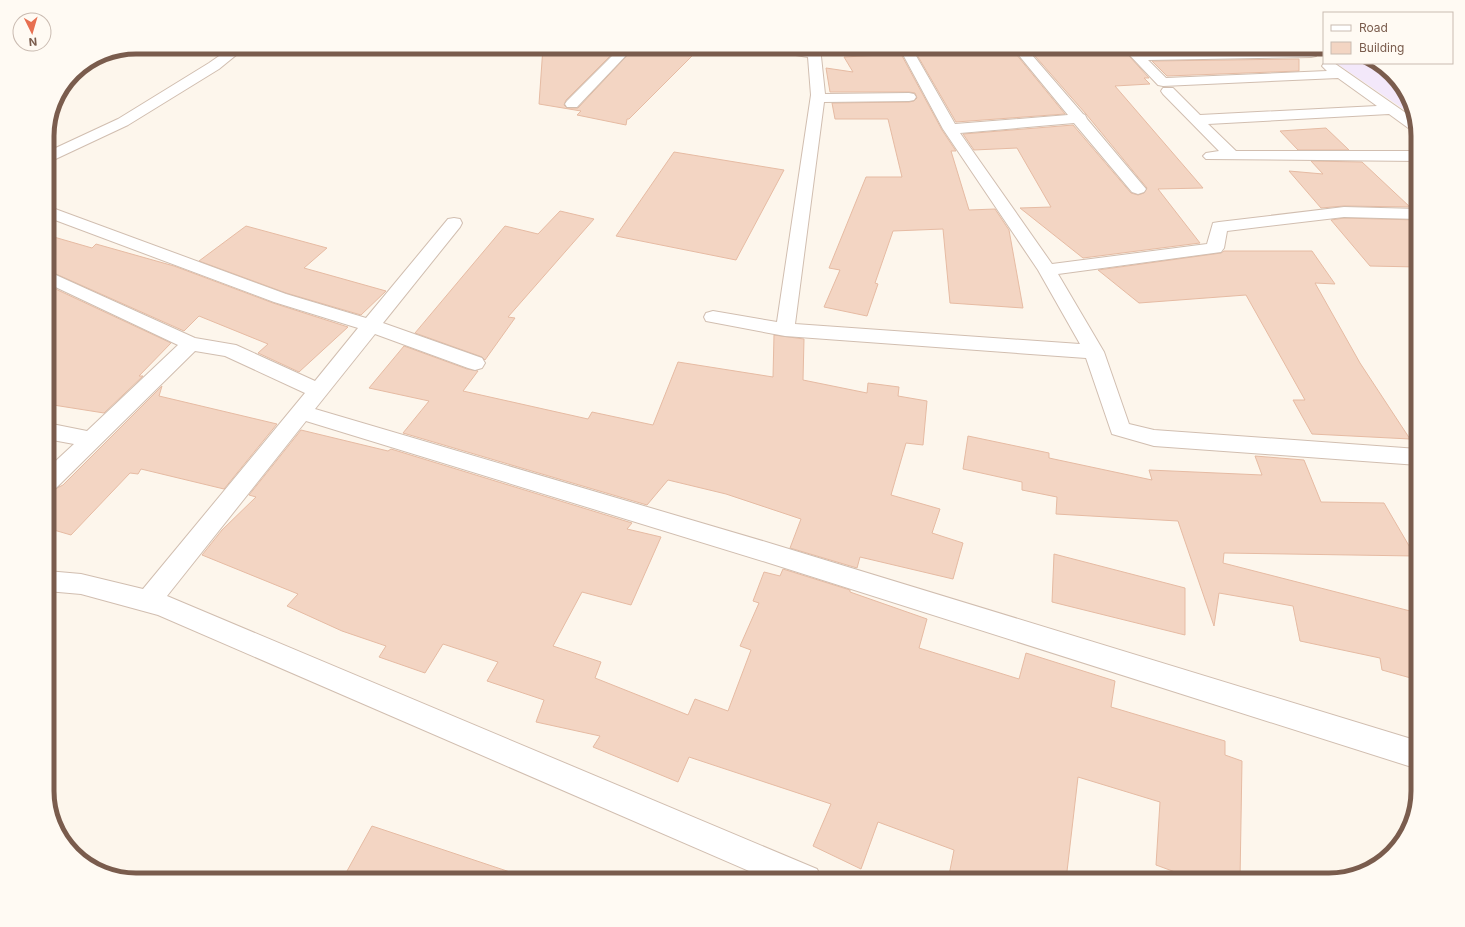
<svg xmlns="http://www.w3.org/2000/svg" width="1465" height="927" viewBox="0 0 1465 927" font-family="Inter,sans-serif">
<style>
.education{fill:#f3e8fa}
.building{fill:#f3d5c3;stroke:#e6bba3}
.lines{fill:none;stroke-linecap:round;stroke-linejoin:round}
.minor-casing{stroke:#d1beb0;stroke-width:2}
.minor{fill:#fff;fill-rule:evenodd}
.rim{fill:none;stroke:#7a5c4d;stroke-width:5}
</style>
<rect width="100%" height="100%" fill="#fdf6ec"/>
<polygon class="education" points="1336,63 1379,63 1406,92 1412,115"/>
<g class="building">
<polygon points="543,47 619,47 566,100 564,105 567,108 578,108 635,47 701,47 629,119 627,119 626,125 577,115 581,111 539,104"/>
<polygon points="1121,47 1149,78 1144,78 1150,84 1115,86 1203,188 1158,189 1200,243 1083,258 1020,208 1051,207 1017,148 974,150 963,134 1073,125 1131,193 1138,195 1144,193 1147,188 1086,114 1028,48"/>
<polygon points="1137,47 1299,47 1299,49 1141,50"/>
<polygon points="1011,48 1065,114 956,122 916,53"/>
<polygon points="901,54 942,130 956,151 951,151 969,210 995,209 1009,230 1023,308 950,303 943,229 893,231 875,283 878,284 867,316 824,307 840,270 829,268 866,177 902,177 888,119 835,119 832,103 909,102 914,101 917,98 915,93 909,92 830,92 826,68 853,72 844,57"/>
<polygon points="1299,59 1299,71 1167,76 1152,61"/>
<polygon points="1326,128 1349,150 1298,150 1280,131"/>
<polygon points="674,152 784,170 736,260 616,236"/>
<polygon points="1311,161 1362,162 1410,207 1344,206 1321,208 1289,171 1323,174"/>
<polygon points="560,211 594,219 508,317 515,318 485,360 482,357 415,333 505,226 538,234"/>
<polygon points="1344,218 1418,220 1418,267 1370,266 1331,220"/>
<polygon points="246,226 327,248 304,268 386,291 361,315 286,293 199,261"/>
<polygon points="47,235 92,248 96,244 174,266 273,303 348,327 299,372 258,353 268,344 199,316 184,331 47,270"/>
<polygon points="1224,251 1312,251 1335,284 1315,283 1360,363 1410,439 1312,434 1293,400 1305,400 1246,295 1139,303 1098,270 1221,253"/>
<polygon points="47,285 171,343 139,376 143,376 104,413 47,404"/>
<polygon points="774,335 804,339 803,380 867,393 868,383 899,387 898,396 927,401 923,445 906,443 891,495 940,509 932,533 963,543 953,579 860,557 857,568 790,548 801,519 726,494 668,480 647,505 403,433 429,401 369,388 404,346 467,369 478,371 463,391 588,419 592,412 653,425 678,362 773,377"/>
<polygon points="162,386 159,396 277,424 224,489 141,469 138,474 130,473 71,535 47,528 47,493 63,485"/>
<polygon points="301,430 388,451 391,449 632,523 627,529 661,537 631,605 582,592 553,646 601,662 595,678 688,715 695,699 728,711 751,650 740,646 759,603 753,601 764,572 780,576 783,569 850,590 850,592 927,619 919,648 1019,679 1026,653 1115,681 1111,707 1225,741 1225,755 1242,761 1240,880 1197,880 1156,865 1160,802 1078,777 1066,880 948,880 954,850 878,822 861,869 813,846 831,804 689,757 678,782 593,747 600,736 536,722 544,700 487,681 498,662 443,644 425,673 379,657 386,646 342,631 287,606 298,594 202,555 222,530 256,497 249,495"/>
<polygon points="968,436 1049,453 1049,458 1152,480 1149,470 1262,475 1255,456 1304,460 1321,502 1384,503 1415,556 1224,553 1223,563 1418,613 1418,680 1382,670 1380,658 1300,641 1293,606 1219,593 1214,626 1178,521 1056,514 1057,497 1022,490 1022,482 963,469"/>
<polygon points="1054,554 1185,588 1185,635 1052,602"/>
<polygon points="372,826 516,874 515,880 342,880"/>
</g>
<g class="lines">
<defs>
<g id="minor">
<polygon points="232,47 246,47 219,69 128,125 47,163 47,152 118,119 209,63"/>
<polygon points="621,47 634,47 577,107 567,107 565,104 567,101"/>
<polygon points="765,47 795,47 808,49 807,47 820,47 825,94 909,93 914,94 916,97 914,100 909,101 824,102 795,324 1080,344 1038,270 943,129 899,47 911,47 955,124 1068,115 1012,47 1025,47 1083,114 1085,115 1087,119 1146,189 1144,192 1138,194 1132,192 1074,123 960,133 1052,264 1207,244 1213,223 1219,222 1344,207 1418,209 1418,219 1344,217 1227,231 1224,248 1221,252 1058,274 1104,352 1129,424 1154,430 1418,449 1418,465 1154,446 1112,434 1086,358 785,336 706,321 704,317 706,313 713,311 777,322 811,95 808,57 771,51"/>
<polygon points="1122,47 1135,47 1140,52 1316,50 1318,53 1316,56 1311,57 1148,60 1166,78 1327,71 1322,66 1324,63 1334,63 1413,118 1417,131 1411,130 1389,114 1208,124 1236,151 1418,151 1418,161 1206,159 1203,156 1206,153 1219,151 1163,94 1161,91 1163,88 1173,88 1200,115 1377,106 1338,78 1163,86 1158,85"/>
<polygon points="47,206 286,294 366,318 448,219 454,218 460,219 462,223 460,227 383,323 482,358 485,363 482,368 475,370 468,368 375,334 315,409 766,542 1418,741 1418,769 766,562 306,421 167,596 817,869 822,880 770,880 158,615 81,594 47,591 47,571 81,574 143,589 305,393 225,356 195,351 55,489 47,492 47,469 74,444 47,439 47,423 87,431 178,345 47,283 47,271 195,338 236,345 315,381 358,328 274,302 47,217"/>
</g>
</defs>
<use href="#minor" class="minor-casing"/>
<use href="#minor" class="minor"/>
</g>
<path d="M0 0H1465V927H0ZM136 54H1329A82 82 0 0 1 1411 136V791A82 82 0 0 1 1329 873H136A82 82 0 0 1 54 791V136A82 82 0 0 1 136 54Z" fill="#fffaf3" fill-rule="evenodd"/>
<path class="rim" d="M136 54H1329A82 82 0 0 1 1411 136V791A82 82 0 0 1 1329 873H136A82 82 0 0 1 54 791V136A82 82 0 0 1 136 54Z"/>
<rect x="1323" y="12" width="130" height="52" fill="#fffaf3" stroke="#cabbb1"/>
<rect x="1331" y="25" width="20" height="6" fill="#ffffff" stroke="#cabbb1"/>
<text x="1359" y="32" font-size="12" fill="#7a5c4d">Road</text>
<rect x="1331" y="42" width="20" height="12" fill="#f3d5c3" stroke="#cabbb1"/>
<text x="1359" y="52" font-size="12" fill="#7a5c4d">Building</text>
<g transform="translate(32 32) rotate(175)"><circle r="19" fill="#fffaf3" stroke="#cabbb1"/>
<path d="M0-3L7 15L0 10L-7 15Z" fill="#e76f51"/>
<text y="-6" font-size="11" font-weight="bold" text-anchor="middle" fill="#7a5c4d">N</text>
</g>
</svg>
